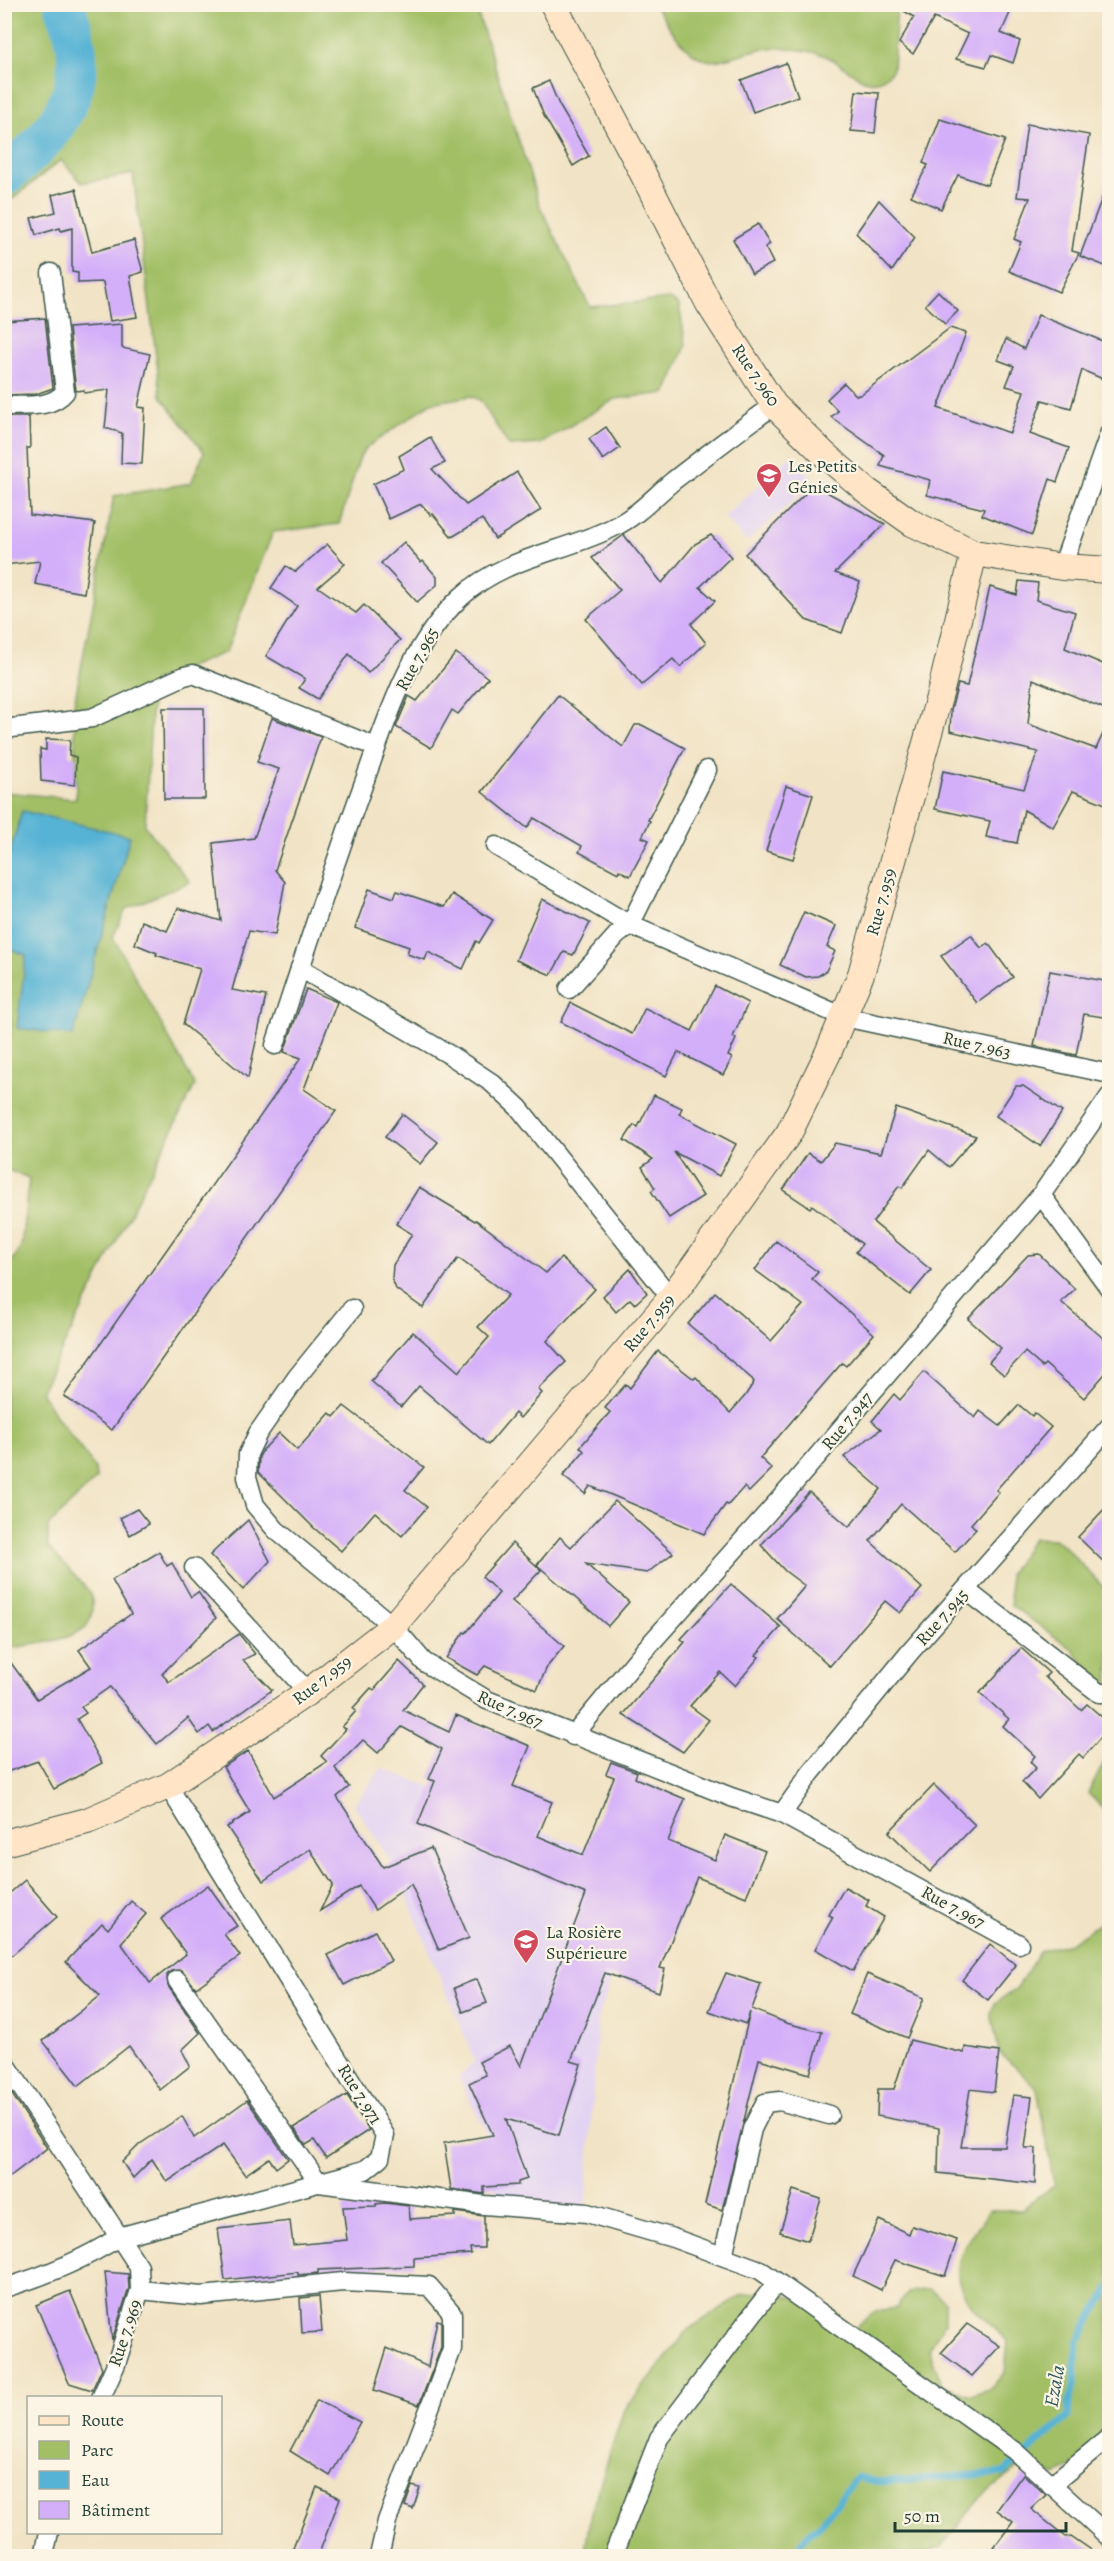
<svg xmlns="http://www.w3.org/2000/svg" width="1114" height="2561" viewBox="0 0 1114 2561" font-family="Alegreya,serif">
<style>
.built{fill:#e3d3f3}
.green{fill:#a2bf66;stroke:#607e4d;stroke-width:1.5}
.water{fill:#57b3d5;stroke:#3b7884;stroke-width:1.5}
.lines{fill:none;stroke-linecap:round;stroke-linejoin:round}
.stream{stroke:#57b3d5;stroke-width:7}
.river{stroke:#57b3d5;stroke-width:40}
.building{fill:#d4aff9}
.street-casing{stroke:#3e564a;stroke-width:21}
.secondary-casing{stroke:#3e564a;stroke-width:28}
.street{stroke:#fff;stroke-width:18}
.secondary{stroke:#ffe4c6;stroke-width:26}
.labels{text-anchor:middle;stroke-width:4.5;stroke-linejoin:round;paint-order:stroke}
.street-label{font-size:18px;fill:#1f3d34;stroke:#fcf5e5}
.poi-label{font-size:18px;fill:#1f3d34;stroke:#fcf5e5;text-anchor:start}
.water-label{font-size:20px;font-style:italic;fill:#2d5a5c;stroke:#fcf5e5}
</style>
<rect width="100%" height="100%" fill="#fcf5e5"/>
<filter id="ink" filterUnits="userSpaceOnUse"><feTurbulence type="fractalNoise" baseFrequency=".0167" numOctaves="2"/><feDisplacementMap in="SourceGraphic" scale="12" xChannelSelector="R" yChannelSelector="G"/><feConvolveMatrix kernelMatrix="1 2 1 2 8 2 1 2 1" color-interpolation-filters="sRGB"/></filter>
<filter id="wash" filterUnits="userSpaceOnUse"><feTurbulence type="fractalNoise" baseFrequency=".008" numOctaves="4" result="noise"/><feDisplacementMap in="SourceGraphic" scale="24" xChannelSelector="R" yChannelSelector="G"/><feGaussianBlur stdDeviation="1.35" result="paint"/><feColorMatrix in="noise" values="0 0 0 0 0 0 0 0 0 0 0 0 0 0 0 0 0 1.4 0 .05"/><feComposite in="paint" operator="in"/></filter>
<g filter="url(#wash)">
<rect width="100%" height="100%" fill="#f1e3c5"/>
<g class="built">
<polygon points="791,456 814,481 747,542 724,517"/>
<polygon points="382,1768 651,1874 635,1911 598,2019 585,2210 496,2206 490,2140 458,2077 475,2061 395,1868 354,1805"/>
</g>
<g class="green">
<path d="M5 5H475L540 206 590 307 670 299 679 305 686 346 666 393 615 399 540 444 509 446 480 400 470 396 431 403 366 448 360 457 339 524 273 532 226 652 153 682 145 826 190 882 126 909 113 937 195 1085 41 1391 54 1413 95 1468 96 1479 48 1526V1547L91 1593C93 1603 93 1617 87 1625 74 1642 25 1645 5 1649V1272L21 1247 29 1178 5 1169 4 1087 11 1023 5 1001V947L27 955 73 1036 22 811 5 870V792L76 799 74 704 114 496 191 483 204 452 161 396 133 174 82 183 61 160 11 200 5 201Z"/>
<path d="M654 5H897L893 69C869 101 848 63 823 55 812 51 781 47 769 48 752 48 721 64 706 60 682 53 669 24 654 5Z"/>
<polygon points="1033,1538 1054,1539 1063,1545 1106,1590 1109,1588 1109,1695 1072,1649 1011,1605 1009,1574"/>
<polygon points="1109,1754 1109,1814 1088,1793"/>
<path d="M1109 1917V2444L1056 2476 1035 2465 1019 2467 980 2498 942 2547 924 2554 923 2556H584L591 2513 623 2412 689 2329 742 2295 762 2292 824 2303 854 2329 876 2311 896 2308 909 2292 930 2289 945 2301V2322L929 2349 942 2385 971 2395 991 2388 1005 2372 1008 2341C984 2317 945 2292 962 2253 968 2238 981 2224 989 2210H1021L1054 2185 1037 2088 999 2052 991 2013 995 2003 1017 1988 1040 1951 1070 1943Z"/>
</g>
<polygon class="water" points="22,811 130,836 73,1036 17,1028 26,955 5,947 5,870"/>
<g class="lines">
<path class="stream" d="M793 2556 803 2540 821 2523 857 2477 878 2482 1004 2473C1024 2453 1047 2436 1068 2417L1069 2401 1075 2383 1077 2342 1110 2287"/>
<path class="river" d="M4 176C47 144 87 97 75 40 73 28 68 16 64 4"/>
</g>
<g id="blocks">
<g class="building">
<polygon points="892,4 1014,4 1001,33 1020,41 1013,63 991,55 986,67 956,59 968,34 934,18 913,54 899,43 914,17"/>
<polygon points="786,63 798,96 753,112 741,80"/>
<polygon points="549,81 559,105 589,156 573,166 544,116 533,88"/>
<polygon points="856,91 879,93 875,133 851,131"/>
<polygon points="940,119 1005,140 987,185 958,175 941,209 911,196 928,165 923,163"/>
<polygon points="1027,124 1089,135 1072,251 1079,253 1059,292 1009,271 1021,242 1014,239 1030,198 1017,197"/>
<polygon points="1108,182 1110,183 1110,268 1080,256"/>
<polygon points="76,189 92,252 134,240 143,272 130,276 137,317 110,321 103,282 78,283 78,273 72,272 72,228 61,231 60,228 36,235 31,218 56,212 52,195"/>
<polygon points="879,200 915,237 892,271 856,233"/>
<polygon points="758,224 770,244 765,247 773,263 752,274 733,239"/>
<polygon points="938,291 958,311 945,324 925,305"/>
<polygon points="1038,315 1110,344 1110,382 1082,370 1071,408 1042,400 1030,434 1069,448 1057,482 1050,479 1032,535 982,515 984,509 927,495 930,480 880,466 884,455 831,417 838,411 827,399 844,383 856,395 860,395 950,328 966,333 938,408 1010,433 1024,391 1006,386 1014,366 998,360 1006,339 1024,349"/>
<polygon points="45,318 53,388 36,394 4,395 4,321"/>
<polygon points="122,324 122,348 150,354 138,407 145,408 142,464 121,463 122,433 105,428 109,390 84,393 84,390 76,391 69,328"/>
<polygon points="4,417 29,417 30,448 27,448 30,515 95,523 84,593 35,584 40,561 4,565"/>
<polygon points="606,427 620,448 603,460 589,439"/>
<polygon points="430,437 445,463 432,469 466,505 517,472 541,510 495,539 482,519 452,537 433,514 431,515 421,504 389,519 373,484 404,469 399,456"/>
<polygon points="814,485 885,524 835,573 860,582 842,633 806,620 745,554"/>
<polygon points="624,535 662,583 695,544 711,535 731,557 700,587 715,601 691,624 706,643 680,667 673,659 642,685 586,619 620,590 592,558"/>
<polygon points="404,542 421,563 423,561 437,577 437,585 417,602 381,563"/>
<polygon points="327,544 345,564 318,587 356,613 364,605 400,640 368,673 349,654 318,699 299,688 305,679 266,656 297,606 271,588 286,566 295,572"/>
<polygon points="1019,581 1038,583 1036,600 1075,612 1065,648 1110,667 1110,711 1033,679 1028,724 1096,749 1110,718 1110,806 1073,791 1053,827 1024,810 1017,843 986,837 990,821 935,809 943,771 1024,789 1038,752 950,731 951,710 958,684 967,686 990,587 1017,595"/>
<polygon points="456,653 488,678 458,714 452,710 431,748 396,727 409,696 417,701"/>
<polygon points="558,695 623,747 635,725 642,725 685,748 648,820 650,821 642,837 649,840 630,876 619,870 618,873 579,852 582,846 534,818 527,828 482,792"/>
<polygon points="163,708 204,708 205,799 164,799"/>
<polygon points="272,718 321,737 275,870 285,882 275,935 249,931 232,990 266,996 248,1078 183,1024 200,969 156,955 157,953 135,944 142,921 167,931 178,908 221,921 213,843 254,838 279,769 257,762"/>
<polygon points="46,739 70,740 69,755 76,757 75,785 41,781 40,749 46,750"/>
<polygon points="786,786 813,795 793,859 766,851"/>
<polygon points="369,889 394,898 397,891 444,907 452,894 493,920 479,943 476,941 463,969 428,952 425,960 407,954 409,947 355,928"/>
<polygon points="542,899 590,923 573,955 564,952 551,975 516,960"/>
<polygon points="804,912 836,926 827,947 835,951 826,971 818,976 806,977 780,965"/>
<polygon points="971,935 981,948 988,943 1013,977 977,1003 941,956"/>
<polygon points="1050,971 1110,982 1110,1018 1084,1014 1076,1055 1034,1046"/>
<polygon points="715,986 748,1003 733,1037 736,1039 728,1056 732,1058 723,1075 678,1052 666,1076 561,1022 571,1003 632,1034 645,1008 692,1031"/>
<polygon points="306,989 337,1002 304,1089 336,1111 112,1430 64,1396 301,1058 284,1052"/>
<polygon points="1016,1086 1023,1086 1062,1112 1040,1146 996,1116"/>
<polygon points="654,1095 682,1108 679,1114 736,1144 719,1176 674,1152 703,1196 669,1218 651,1191 655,1188 642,1167 653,1159 624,1140 634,1125 638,1127"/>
<polygon points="896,1108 976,1136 949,1167 929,1150 902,1188 899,1186 873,1222 931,1270 910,1295 856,1252 862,1244 812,1205 810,1208 783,1190 808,1153 821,1161 835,1143 881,1153"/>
<polygon points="402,1114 438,1142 420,1164 385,1137"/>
<polygon points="419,1187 475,1221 476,1220 546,1273 561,1258 595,1289 547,1341 566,1362 538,1389 542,1393 520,1418 515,1413 488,1445 419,1386 401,1407 371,1381 413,1332 459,1372 489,1337 478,1327 508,1295 458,1258 423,1308 396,1289 392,1279 393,1265 412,1234 396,1224"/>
<polygon points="776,1241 818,1272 812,1279 874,1334 846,1366 842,1363 760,1458 772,1469 749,1492 744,1487 728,1505 726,1504 704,1534 590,1486 585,1494 563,1476 584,1451 580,1447 610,1412 605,1408 626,1384 630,1388 658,1351 694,1379 696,1377 730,1413 745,1396 754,1382 752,1379 688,1324 715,1292 771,1341 803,1305 755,1270"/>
<polygon points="1039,1254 1075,1289 1061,1302 1110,1344 1110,1368 1084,1398 1045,1364 1042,1367 1025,1352 1004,1375 989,1362 1001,1348 968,1319 1028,1255"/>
<polygon points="630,1269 647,1293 635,1304 630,1299 616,1312 603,1296"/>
<polygon points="924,1372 975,1418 980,1411 1000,1426 1019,1405 1032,1416 1034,1413 1051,1427 996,1490 999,1492 971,1524 976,1529 955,1552 901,1504 870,1541 922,1588 900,1613 885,1601 830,1666 777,1619 805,1586 785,1571 761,1545 809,1492 849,1527 881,1489 844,1457 881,1429 872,1421 894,1394 900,1400"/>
<polygon points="344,1406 424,1467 405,1490 427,1507 402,1536 375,1512 341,1551 314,1528 258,1472 259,1457 263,1450 279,1433 297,1450 330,1413 334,1417"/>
<polygon points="615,1501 673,1553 647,1573 586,1564 629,1602 608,1626 537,1565 560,1537 571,1547"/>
<polygon points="1110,1503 1110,1568 1078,1537"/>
<polygon points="137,1509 149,1524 130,1535 120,1518"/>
<polygon points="248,1520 270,1561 243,1590 210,1555"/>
<polygon points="512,1543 541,1570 512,1601 564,1646 547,1667 537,1690 485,1666 477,1675 446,1658 464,1632 466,1633 499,1593 482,1577"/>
<polygon points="159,1552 167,1566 172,1563 191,1597 198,1592 216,1618 162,1674 169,1682 239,1634 255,1654 243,1660 272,1690 213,1732 209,1726 199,1734 188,1718 157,1744 110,1687 81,1707 86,1713 77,1719 102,1763 54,1789 38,1761 4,1773 4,1653 37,1699 91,1667 79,1650 131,1614 112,1580"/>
<polygon points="731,1584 781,1627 756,1655 759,1657 735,1686 720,1672 690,1706 709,1720 683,1752 623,1715 685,1642 681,1639"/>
<polygon points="1021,1648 1049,1673 1045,1677 1081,1710 1087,1704 1110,1724 1110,1727 1083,1758 1079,1754 1038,1799 1022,1782 1036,1768 1030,1762 1035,1756 1003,1726 1009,1719 980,1693"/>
<polygon points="399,1661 423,1684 403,1710 449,1732 456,1715 530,1746 513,1786 552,1802 538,1836 583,1855 614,1777 606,1774 611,1762 637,1772 635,1778 685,1799 668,1841 715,1860 725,1835 765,1851 746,1897 697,1877 660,1968 665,1969 659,1992 605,1973 571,2061 581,2064 559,2135 506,2119 527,2179 518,2182 518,2185 484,2187 484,2194 451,2189 444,2143 493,2135 469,2083 486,2075 479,2062 510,2046 521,2066 586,1894 418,1824 435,1781 429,1779 442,1749 402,1727 378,1753 363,1740 335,1768 349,1787 337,1797 383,1867 431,1848 469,1938 439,1950 411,1884 375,1910 359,1886 320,1911 333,1885 310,1849 263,1881 227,1827 250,1812 223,1767 248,1751 274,1797 327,1762 321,1756 346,1729 342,1727 356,1711 353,1708 371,1688 374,1690"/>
<polygon points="934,1785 975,1825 930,1872 889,1832"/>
<polygon points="25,1880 57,1917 4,1962 4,1898"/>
<polygon points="208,1885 237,1926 224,1934 240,1956 196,1988 181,1970 171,1971 167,1975 168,1986 200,2033 182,2050 190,2066 160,2090 129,2046 78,2086 43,2041 100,1996 66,1962 102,1923 108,1929 131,1901 146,1914 121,1943 150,1983 186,1954 161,1919"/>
<polygon points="845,1887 869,1900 866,1906 884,1917 853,1971 815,1949 833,1917 829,1915"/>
<polygon points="375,1931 391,1961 344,1985 328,1955"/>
<polygon points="990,1944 1016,1965 988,2000 962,1980"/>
<polygon points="726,1973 761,1984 752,2009 786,2023 822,2032 810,2074 759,2059 722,2210 705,2204 750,2012 746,2024 709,2011"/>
<polygon points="867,1974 924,1998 907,2038 850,2014"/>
<polygon points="477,1979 487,2003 463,2012 454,1988"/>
<polygon points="910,2040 964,2053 965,2047 999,2052 994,2092 970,2089 961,2147 1005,2147 1013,2095 1032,2097 1025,2148 1036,2148 1035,2184 938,2173 939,2128 877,2116 878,2089 894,2089"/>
<polygon points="4,2082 47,2148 4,2181"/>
<polygon points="347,2095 369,2130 326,2158 314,2140 306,2145 294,2128"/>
<polygon points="247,2100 288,2159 276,2168 269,2158 245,2175 223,2145 167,2182 152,2159 133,2178 122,2162 140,2144 182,2116 194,2138"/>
<polygon points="793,2190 821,2199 808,2241 780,2232"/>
<polygon points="385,2203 409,2206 410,2219 455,2216 455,2212 484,2216 484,2248 470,2248 471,2254 414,2258 414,2266 318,2270 318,2273 298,2275 298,2272 225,2280 218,2229 290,2221 293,2245 347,2240 343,2207 376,2206 376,2204"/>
<polygon points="879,2220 909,2234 912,2226 957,2240 945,2276 895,2260 881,2290 853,2276"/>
<polygon points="105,2272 128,2274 129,2288 112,2340"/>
<polygon points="70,2291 102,2368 92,2390 69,2383 36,2305"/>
<polygon points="319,2296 322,2332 302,2333 300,2298"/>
<polygon points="437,2320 441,2321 441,2347 419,2405 374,2390 387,2348 428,2367"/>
<polygon points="967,2324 1000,2346 972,2376 941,2353"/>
<polygon points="317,2400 360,2422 330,2476 290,2451"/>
<polygon points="1023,2474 1046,2495 1031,2509 1066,2537 1071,2536 1100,2556 1005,2556 994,2547 1013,2522 997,2510"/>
<polygon points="412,2486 420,2488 413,2509 405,2506"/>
<polygon points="317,2487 340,2498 318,2556 290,2556"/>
</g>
</g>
</g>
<g filter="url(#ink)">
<use href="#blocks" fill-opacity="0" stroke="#3e564a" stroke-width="1.5"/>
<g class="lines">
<defs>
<g id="street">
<path d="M4 406C25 405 51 409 65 392L51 273"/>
<polyline points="1062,567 1110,432"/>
<polyline points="4,729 92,718 184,676 193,674 376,747"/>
<polyline points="496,846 630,925 707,770"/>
<polyline points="300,968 450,1055 492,1083 519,1108 671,1298"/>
<polyline points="569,989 617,935 630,925 844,1017 1110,1074"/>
<path d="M275 1045C303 959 331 873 362 788 387 720 407 648 461 597 505 556 564 553 616 526 637 516 655 496 673 481 706 455 740 430 774 405"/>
<polyline points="1041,1195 1110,1289"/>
<polyline points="352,1309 297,1377 258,1433 248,1454 247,1477 255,1505 276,1530 393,1626 424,1662 487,1700 731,1797 782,1814 1019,1944"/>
<polyline points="194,1568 308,1692"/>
<polyline points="966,1590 1099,1693 1110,1693"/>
<polyline points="573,1736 642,1653 796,1481 1041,1195 1110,1096"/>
<polyline points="782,1814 810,1774 910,1652 1110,1426"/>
<polyline points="177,1980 319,2183 484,2205 587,2213 673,2238 760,2270 1015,2451 1110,2538"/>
<polyline points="4,2061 139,2267 140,2290 116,2364 101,2398"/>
<polyline points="723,2256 752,2129 765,2103 780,2101 829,2115"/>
<path d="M4 2288C45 2276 83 2260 119 2237L365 2170 380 2158 385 2135 168 1786"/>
<polyline points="140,2290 201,2296 343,2282 429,2286 452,2313 452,2349 387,2521 379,2556"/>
<polyline points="1051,2485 1110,2437"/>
<polyline points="44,2556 49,2532"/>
<polyline points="613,2556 659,2438 777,2282"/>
</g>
<g id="secondary">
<polyline points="553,4 635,158 709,304 774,405 824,454 867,491 912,523 974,553 1062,567 1110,570"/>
<polyline points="4,1843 87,1821 168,1786 308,1692 393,1626 671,1298 789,1133 828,1053 861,974 941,690 974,553"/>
</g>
</defs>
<use href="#street" class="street-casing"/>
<use href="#secondary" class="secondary-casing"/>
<use href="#street" class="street"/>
<use href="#secondary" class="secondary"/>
</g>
</g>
<defs>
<symbol id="school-pin" viewBox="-11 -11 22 30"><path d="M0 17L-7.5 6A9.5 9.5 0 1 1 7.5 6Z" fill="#d1495b" stroke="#fcf5e5"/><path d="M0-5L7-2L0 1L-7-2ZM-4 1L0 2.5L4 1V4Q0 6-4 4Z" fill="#fff"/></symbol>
</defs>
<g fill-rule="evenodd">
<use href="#school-pin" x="754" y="461" width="30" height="40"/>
<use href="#school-pin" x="511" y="1927" width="30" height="40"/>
</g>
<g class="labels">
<g class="street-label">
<text transform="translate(756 375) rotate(56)" y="6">Rue 7.960</text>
<text transform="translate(417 659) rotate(-61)" y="6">Rue 7.965</text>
<text transform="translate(881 902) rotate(-74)" y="6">Rue 7.959</text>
<text transform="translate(977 1045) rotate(13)" y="6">Rue 7.963</text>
<text transform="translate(649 1323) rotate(-50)" y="6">Rue 7.959</text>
<text transform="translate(847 1421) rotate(-50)" y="6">Rue 7.947</text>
<text transform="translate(942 1617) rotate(-48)" y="6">Rue 7.945</text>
<text transform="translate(322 1680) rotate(-37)" y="6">Rue 7.959</text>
<text transform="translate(510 1709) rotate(24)" y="6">Rue 7.967</text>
<text transform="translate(953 1907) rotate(29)" y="6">Rue 7.967</text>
<text transform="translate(360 2094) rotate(58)" y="6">Rue 7.971</text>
<text transform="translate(125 2333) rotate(-71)" y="6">Rue 7.969</text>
</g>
<g class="poi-label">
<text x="788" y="472">Les Petits<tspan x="788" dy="21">Génies</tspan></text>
<text x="546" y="1938">La Rosière<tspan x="546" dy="21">Supérieure</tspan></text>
</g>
<g class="water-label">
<text transform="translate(1054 2386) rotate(-80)" y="7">Ezala</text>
</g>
</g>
<rect width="1114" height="2561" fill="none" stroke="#fcf5e5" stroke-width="24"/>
<rect x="27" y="2396" width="195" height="138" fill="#fcf5e5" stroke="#a4ab9e" stroke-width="1.5"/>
<rect x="39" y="2416" width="30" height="9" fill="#ffe4c6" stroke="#a4ab9e" stroke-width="1.5"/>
<text x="81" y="2426" font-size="18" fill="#1f3d34">Route</text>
<rect x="39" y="2441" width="30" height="18" fill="#a2bf66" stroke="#a4ab9e" stroke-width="1.5"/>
<text x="81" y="2456" font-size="18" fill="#1f3d34">Parc</text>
<rect x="39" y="2471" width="30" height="18" fill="#57b3d5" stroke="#a4ab9e" stroke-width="1.5"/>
<text x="81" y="2486" font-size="18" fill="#1f3d34">Eau</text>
<rect x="39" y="2501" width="30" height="18" fill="#d4aff9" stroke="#a4ab9e" stroke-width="1.5"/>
<text x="81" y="2516" font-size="18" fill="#1f3d34">Bâtiment</text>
<path d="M895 2522v9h171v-9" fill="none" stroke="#1f3d34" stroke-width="3"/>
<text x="904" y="2522" font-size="18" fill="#1f3d34" stroke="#fcf5e5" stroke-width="4.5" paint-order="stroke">50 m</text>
</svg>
